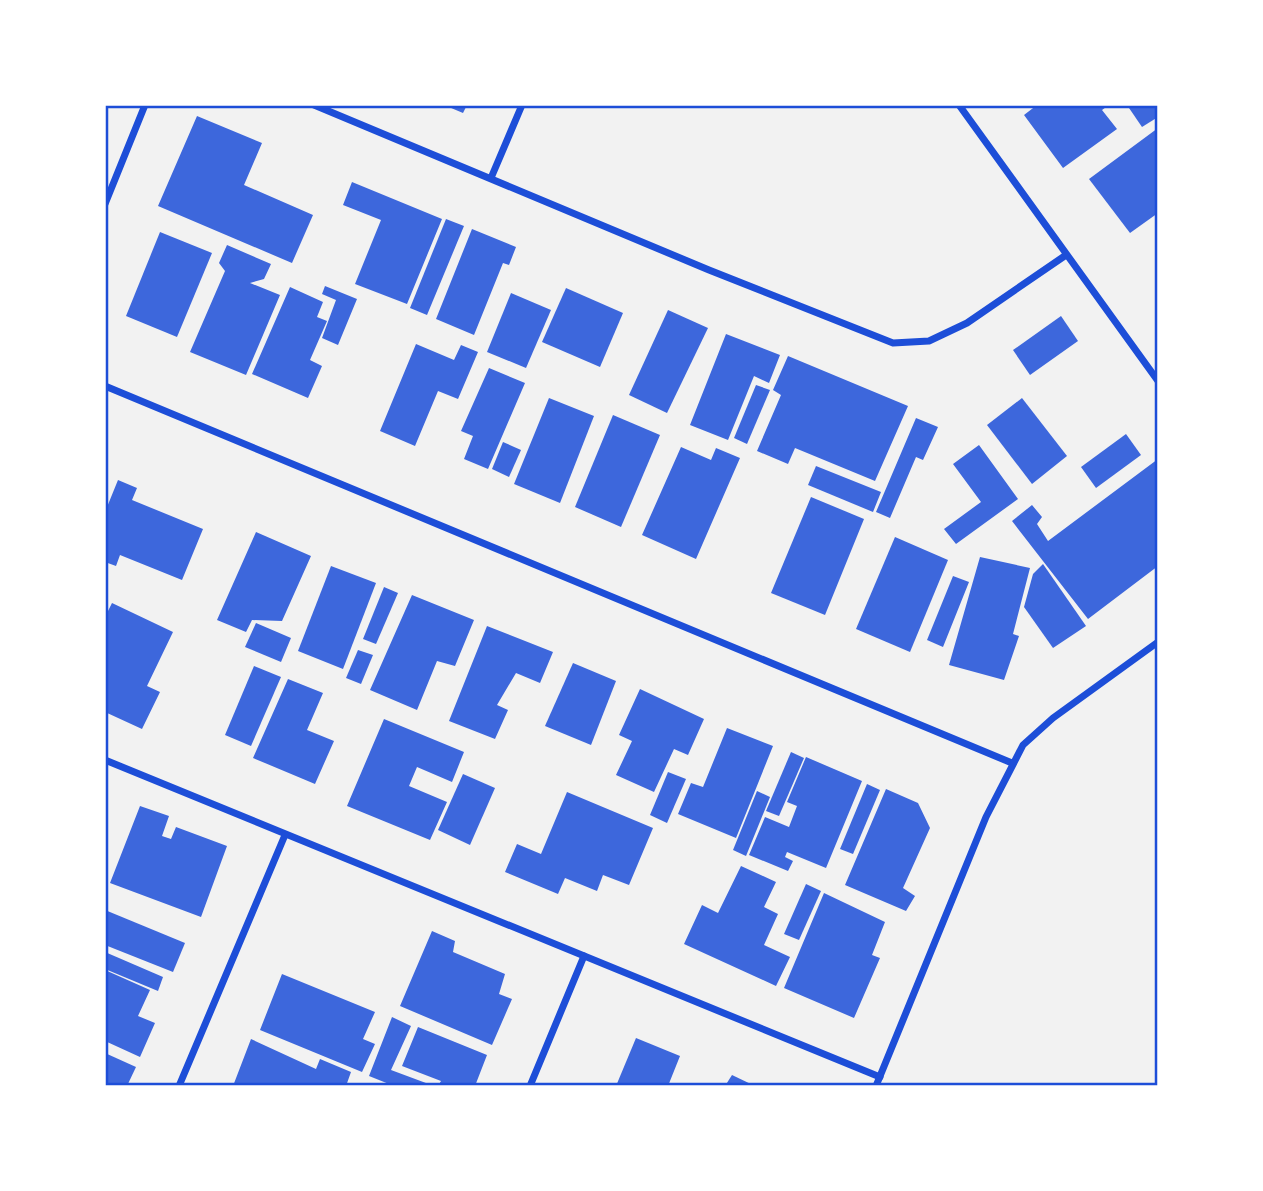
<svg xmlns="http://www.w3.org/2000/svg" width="1263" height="1191" viewBox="0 0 1263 1191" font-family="'DejaVu Sans',sans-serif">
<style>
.building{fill:#3d67dc}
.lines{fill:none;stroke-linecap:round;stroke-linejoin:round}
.minor{stroke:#1d4ed8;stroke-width:7}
.neatline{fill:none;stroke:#1d4ed8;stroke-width:2.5}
</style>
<rect width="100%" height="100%" fill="#f2f2f2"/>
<g class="building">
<polygon points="444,105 467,105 463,113"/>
<polygon points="1037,105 1109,105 1102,110 1117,129 1063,168 1024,115"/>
<polygon points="1133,105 1158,105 1158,117 1142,127 1129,108"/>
<polygon points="197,116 262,143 244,185 313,215 292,263 158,206"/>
<polygon points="1158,128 1158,213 1130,233 1089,179"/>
<polygon points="352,182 442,219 407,304 355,284 381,220 343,205"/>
<polygon points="446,219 464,226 427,315 410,308"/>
<polygon points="472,229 516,247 509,265 503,263 474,335 436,319"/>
<polygon points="160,232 212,253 177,337 126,316"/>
<polygon points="227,245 271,264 264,279 250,283 280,295 246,375 190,352 225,271 219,263"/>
<polygon points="325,286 357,299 338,345 322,338 336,300 322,294"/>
<polygon points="290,287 323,302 317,317 327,321 310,360 322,366 308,398 252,374"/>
<polygon points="566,288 623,313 600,367 542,342"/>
<polygon points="511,293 551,310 526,368 487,352"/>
<polygon points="668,310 708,328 667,413 629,395"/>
<polygon points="1061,316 1078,341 1030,375 1013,350"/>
<polygon points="726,334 780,355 769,383 754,376 728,440 690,425"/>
<polygon points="416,344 454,360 461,345 478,352 458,399 438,391 415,446 380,431"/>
<polygon points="788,356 908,406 875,481 795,448 788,464 757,451 781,395 773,390"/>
<polygon points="489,368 525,383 488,469 464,459 473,436 461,431"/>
<polygon points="756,385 770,390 747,444 734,438"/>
<polygon points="549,398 594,416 560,503 514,484"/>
<polygon points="1022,398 1067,456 1032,484 987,425"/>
<polygon points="613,415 660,435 621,527 575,507"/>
<polygon points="916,418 938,427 923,460 916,457 890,518 876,512"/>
<polygon points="1126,434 1141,455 1096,488 1081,467"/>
<polygon points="503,442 521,450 509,477 492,469"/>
<polygon points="979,445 1018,499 956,544 944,529 981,502 953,464"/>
<polygon points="681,447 711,460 716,448 740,458 696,559 642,535"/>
<polygon points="1158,459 1158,566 1088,619 1012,521 1032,505 1042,517 1037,524 1048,541"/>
<polygon points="816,466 881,492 873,512 808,485"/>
<polygon points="118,480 137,488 132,500 203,529 182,580 120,555 116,566 105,562 105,512"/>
<polygon points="811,497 864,519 825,615 771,593"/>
<polygon points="256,532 311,556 282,621 252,620 246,632 217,620"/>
<polygon points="895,537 948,560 910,652 856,629"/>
<polygon points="980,557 1030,568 1013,634 1019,636 1004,680 949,665"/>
<polygon points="1043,564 1086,626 1053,648 1024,607 1033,574"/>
<polygon points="331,566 376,583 343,669 298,651"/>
<polygon points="953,576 969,582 943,647 927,640"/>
<polygon points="384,587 398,593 376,644 363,639"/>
<polygon points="412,595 474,620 455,666 437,661 417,710 370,690"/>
<polygon points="112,603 173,632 147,686 160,692 142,729 105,712 105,617"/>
<polygon points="256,623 291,638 281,662 245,647"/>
<polygon points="487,626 553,652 540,683 516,673 497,705 508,710 495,739 449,721"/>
<polygon points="358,650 373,655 361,684 346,678"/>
<polygon points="573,663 616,681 591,745 545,726"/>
<polygon points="254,666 281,677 251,746 225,735"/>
<polygon points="288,679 323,693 307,730 334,741 315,784 253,758"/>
<polygon points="640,689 704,719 688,755 674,749 654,792 616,775 632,741 619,735"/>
<polygon points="384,719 464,752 452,782 417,767 409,786 447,802 430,840 347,806"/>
<polygon points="727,728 773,746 736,838 678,814 691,783 703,787"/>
<polygon points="791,752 804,758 779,816 766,811"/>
<polygon points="806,757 862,781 826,868 787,852 785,857 793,861 788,871 749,855 765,817 789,827 797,806 787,802"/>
<polygon points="668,772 686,779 667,823 650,815"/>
<polygon points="463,774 495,788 470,845 438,830"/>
<polygon points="867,784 880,790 853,854 840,849"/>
<polygon points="886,789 918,803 930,828 903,888 915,896 906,911 845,885"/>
<polygon points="757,791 770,797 746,856 733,850"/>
<polygon points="567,792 653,828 629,885 603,875 597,891 565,878 558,894 505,872 517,844 541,854"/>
<polygon points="140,806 169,816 162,836 171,839 176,827 227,846 201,917 110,883"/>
<polygon points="741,866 776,882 764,907 778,914 764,945 790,957 776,986 684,944 702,905 718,913"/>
<polygon points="806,884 821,891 799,940 784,934"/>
<polygon points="824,893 885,922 872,955 880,958 854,1018 784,988"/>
<polygon points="105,910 185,943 173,972 105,945"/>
<polygon points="432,931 455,941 453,952 505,974 499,994 512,999 492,1045 400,1006"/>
<polygon points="105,952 163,977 158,991 105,969"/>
<polygon points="105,970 150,990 138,1016 155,1023 140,1057 105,1041"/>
<polygon points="282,974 375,1012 363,1039 375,1044 362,1072 260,1030"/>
<polygon points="392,1017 411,1026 391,1070 434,1086 394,1086 369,1076"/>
<polygon points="418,1027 487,1055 475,1086 438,1086 441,1081 402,1066"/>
<polygon points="636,1038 680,1056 668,1086 616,1086"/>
<polygon points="251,1039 316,1069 320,1059 351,1072 346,1086 233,1086"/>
<polygon points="105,1053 136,1067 127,1086 105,1086"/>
<polygon points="732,1075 755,1086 725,1086"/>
</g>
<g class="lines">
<g class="minor">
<polyline points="314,105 709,270 893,343 929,341 967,323 1066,255"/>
<polyline points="959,105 1158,381"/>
<polyline points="491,178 522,105"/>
<polyline points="105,204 145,105"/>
<polyline points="105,386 1012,763"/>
<polyline points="105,760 880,1077"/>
<polyline points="179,1086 285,835"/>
<polyline points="530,1086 584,956"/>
<polyline points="876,1086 986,817 1023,745 1053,718 1158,642"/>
</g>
</g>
<rect width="1263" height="1191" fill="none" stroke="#ffffff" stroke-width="214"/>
<rect x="107" y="107" width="1049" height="977" class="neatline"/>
</svg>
